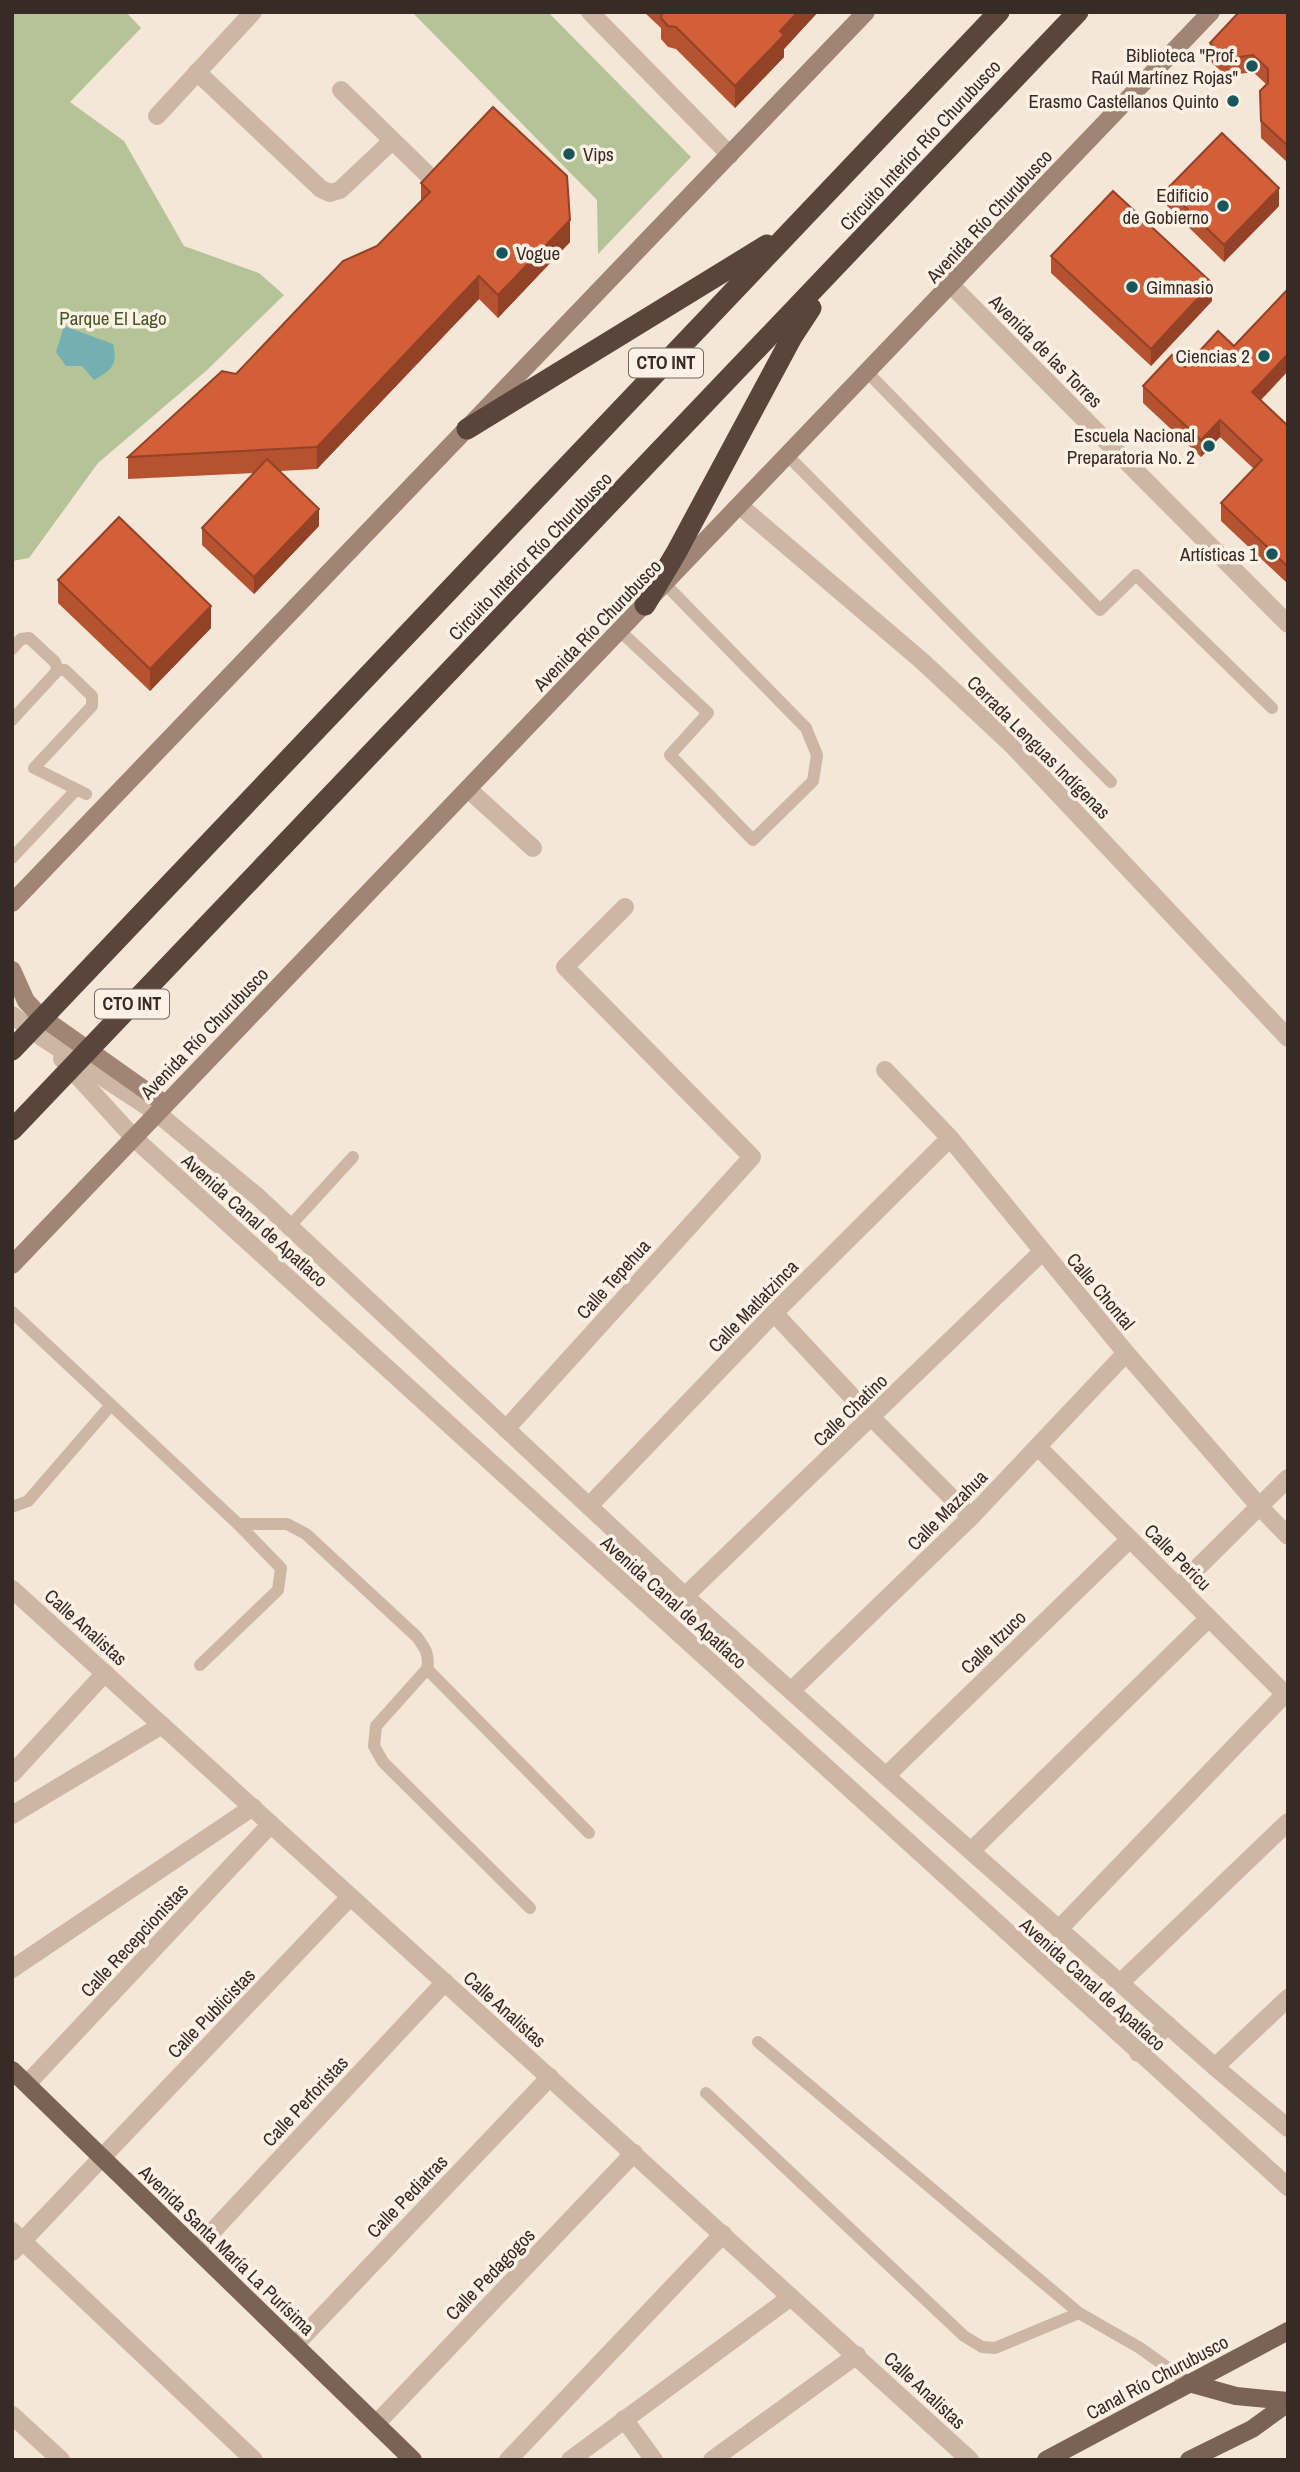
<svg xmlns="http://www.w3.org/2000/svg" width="1300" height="2472" viewBox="0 0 1300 2472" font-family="'Archivo Narrow',sans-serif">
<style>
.green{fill:#b4c497}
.water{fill:#74b0b3}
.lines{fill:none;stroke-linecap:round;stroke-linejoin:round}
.service{stroke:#cdb6a3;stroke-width:12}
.minor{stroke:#cdb6a3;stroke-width:18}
.tertiary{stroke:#cdb6a3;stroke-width:18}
.secondary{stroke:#a08574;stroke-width:18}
.primary{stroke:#7a6255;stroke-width:18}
.motorway{stroke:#59453c;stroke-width:21}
.wall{fill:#b55230}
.shaded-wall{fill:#934227}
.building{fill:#d25f38;stroke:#934227;stroke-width:2}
.poi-dot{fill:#17575c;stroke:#fbf1e5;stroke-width:2.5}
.labels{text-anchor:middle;stroke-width:7;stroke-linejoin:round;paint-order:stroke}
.shield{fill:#fbf1e5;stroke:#72665f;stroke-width:2}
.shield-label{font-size:18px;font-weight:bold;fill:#372b26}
.poi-label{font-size:19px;fill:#372b26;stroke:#fbf1e5;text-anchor:end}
.street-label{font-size:19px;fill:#372b26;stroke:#fbf1e5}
.park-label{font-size:19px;fill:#455727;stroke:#fbf1e5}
</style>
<rect width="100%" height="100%" fill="#f4e7d8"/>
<g class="green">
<polygon points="12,12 126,12 141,28 70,102 124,141 184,246 259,273 284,295 206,371 98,463 29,558 12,561"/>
<polygon points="412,12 548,12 691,157 598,254 597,200"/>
</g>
<path class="water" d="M64 326 113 344C118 365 112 370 94 380L82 366H66L56 352Z"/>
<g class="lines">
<g class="service">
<polyline points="868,373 1100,610 1136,575 1272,708"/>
<polyline points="788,456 1111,782"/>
<polyline points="620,631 708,713 670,755 753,840 813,781 817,755 806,728 665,584"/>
<polyline points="12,649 21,639 29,638 55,662 58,670"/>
<polyline points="12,720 58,670 65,670 92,696 92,706 34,768 86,794"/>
<polyline points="12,858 76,790"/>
<polyline points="290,1226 353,1157"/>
<polyline points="12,1312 238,1524 281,1568 278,1590 200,1665"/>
<polyline points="12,1507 28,1501 111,1405"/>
<path d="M238 1524H287L306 1534 417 1637C425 1648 430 1655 427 1669L376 1726 374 1746 383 1762 530 1908"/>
<polyline points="427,1669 589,1833"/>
<polyline points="758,2042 1079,2313"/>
<polyline points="706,2093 964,2336 982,2347 995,2348 1079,2313 1140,2348 1189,2383"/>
</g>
<g class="minor">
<polyline points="590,12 730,155"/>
<polyline points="197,72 321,189 330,193 340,190 392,141"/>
<polyline points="341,90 429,176"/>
<polyline points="157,116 253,12"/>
<polyline points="952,286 1288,624"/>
<polyline points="740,506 922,661 1013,746 1288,1038"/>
<polyline points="468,789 533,848"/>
<polyline points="885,1070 950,1138 1126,1353 1259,1506 1288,1536"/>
<polyline points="774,1313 872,1418 971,1517"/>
<polyline points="506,1429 752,1157 565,967 625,907"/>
<polyline points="1038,1447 1288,1697"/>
<polyline points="589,1506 774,1313 950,1138"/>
<polyline points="1178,1587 1288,1478"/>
<polyline points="12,1589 970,2460"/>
<polyline points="685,1596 1042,1252"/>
<polyline points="792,1690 971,1517 1126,1353"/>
<polyline points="12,1774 105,1673"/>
<polyline points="886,1776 1130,1539"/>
<polyline points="12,1815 162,1725"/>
<polyline points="972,1850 1209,1618"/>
<polyline points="1059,1929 1285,1694"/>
<polyline points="12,1969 253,1807"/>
<polyline points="1121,1982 1288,1822"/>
<polyline points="1215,2067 1288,1998"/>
<polyline points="27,2084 271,1824"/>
<polyline points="12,2231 254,2460"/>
<polyline points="196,2249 445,1982"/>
<polyline points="12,2252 350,1897"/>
<polyline points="295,2345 550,2077"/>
<polyline points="12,2415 61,2460"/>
<polyline points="624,2419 654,2460"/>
<polyline points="376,2424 634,2153"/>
<polyline points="508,2460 723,2234"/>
<polyline points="570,2460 791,2297"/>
<polyline points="712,2460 857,2355"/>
</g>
<g class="tertiary">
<polyline points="12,1015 43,1038 157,1113 258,1197 685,1596 886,1776 1215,2067 1288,2128"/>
<polyline points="62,1059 134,1138 1288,2187"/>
<polyline points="1138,2053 1168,2025"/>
</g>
<g class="secondary">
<polyline points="12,903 866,12"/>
<polyline points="12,970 26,1001 40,1016 165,1104"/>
<polyline points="12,1265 1211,12"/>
</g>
<g class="primary">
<polyline points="12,2070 413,2460"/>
<polyline points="1189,2383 1236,2396 1288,2401"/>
<polyline points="1046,2460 1288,2331"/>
<polyline points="1189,2460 1252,2429 1288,2403"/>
</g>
<g class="motorway">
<polyline points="467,429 767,245"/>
<polyline points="645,605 676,553 792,337 811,308"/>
<polyline points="12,1050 999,12"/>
<polyline points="12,1130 1078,12"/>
</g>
</g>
<g class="wall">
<polygon points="644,12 818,12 784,49 784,57 735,108 676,49 668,47 661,39 661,28"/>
<polygon points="1288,12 1288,163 1261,138 1260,91 1266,84 1253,72 1226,76 1210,61 1210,43"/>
<polygon points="421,183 570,242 498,318 479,299 317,469 280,471 319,526 254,594 202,545 202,528 255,473 128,479 128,457 236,374 377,246 421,200"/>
<polygon points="1167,189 1279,206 1224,262 1167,206"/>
<polygon points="1051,256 1212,301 1151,366 1051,273"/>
<polygon points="1288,289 1288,371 1261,400 1288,426 1288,584 1221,521 1221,503 1254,469 1220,437 1201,457 1143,403 1143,386 1185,367 1234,346"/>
<polygon points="58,580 211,628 150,691 58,603"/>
</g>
<g class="shaded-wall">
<polygon points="798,12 818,12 784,49 784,57 735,108 735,86 780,31"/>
<polygon points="1279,188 1279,206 1224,262 1224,245"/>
<polygon points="570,220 570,242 498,318 498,295"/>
<polygon points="479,276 479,299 317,469 317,447"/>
<polygon points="1212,283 1212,301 1151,366 1151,349"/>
<polygon points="1288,354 1288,371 1252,409 1252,392"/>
<polygon points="1220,420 1220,437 1201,457 1201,440"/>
<polygon points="319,509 319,526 254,594 254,577"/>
<polygon points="211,606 211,628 150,691 150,669"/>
</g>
<g class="building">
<polygon points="662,12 798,12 780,31 784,35 735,86 676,27 668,26 661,18"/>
<polygon points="1239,12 1288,12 1288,146 1261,121 1260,91 1268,83 1268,69 1253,55 1226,59 1210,43"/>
<polygon points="493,107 567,176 570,220 498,295 479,276 317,447 128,457 222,371 236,374 343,261 377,246 430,192 421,183"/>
<polygon points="1222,133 1279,188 1224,245 1167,189"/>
<polygon points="1113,191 1212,283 1151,349 1051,256"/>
<polygon points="1288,289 1288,354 1252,392 1288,426 1288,567 1221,503 1262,460 1220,420 1201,440 1143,386 1172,355 1185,367 1218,331 1234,346"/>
<polygon points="267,459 319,509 254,577 202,528"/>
<polygon points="119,517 211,606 150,669 58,580"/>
</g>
<g class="poi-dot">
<circle cx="1252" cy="66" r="7"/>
<circle cx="1233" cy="101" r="7"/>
<circle cx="569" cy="154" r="7"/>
<circle cx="1223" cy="206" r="7"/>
<circle cx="502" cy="253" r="7"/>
<circle cx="1132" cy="287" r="7"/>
<circle cx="1264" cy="356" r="7"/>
<circle cx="1209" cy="446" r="7"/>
<circle cx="1272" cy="554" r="7"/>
</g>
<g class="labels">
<g class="shield">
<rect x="629" y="348.5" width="74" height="29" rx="5"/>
<rect x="95" y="989.5" width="74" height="29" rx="5"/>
</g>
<g class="shield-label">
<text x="666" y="369">CTO INT</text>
<text x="132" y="1010">CTO INT</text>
</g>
<g class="poi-label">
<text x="1238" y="62">Biblioteca "Prof.<tspan x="1238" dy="22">Raúl Martínez Rojas"</tspan></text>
<text x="1219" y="108">Erasmo Castellanos Quinto</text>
<text x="583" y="161" text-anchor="start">Vips</text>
<text x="1209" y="202">Edificio<tspan x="1209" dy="22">de Gobierno</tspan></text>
<text x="516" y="260" text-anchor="start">Vogue</text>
<text x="1146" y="294" text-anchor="start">Gimnasio</text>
<text x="1250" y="363">Ciencias 2</text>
<text x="1195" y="442">Escuela Nacional<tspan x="1195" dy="22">Preparatoria No. 2</tspan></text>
<text x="1258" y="561">Artísticas 1</text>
</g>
<g class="street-label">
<text transform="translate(920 145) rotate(-47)" y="7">Circuito Interior Río Churubusco</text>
<text transform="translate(989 216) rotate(-47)" y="7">Avenida Río Churubusco</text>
<text transform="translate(1046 351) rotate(45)" y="7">Avenida de las Torres</text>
<text transform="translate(530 556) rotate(-46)" y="7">Circuito Interior Río Churubusco</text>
<text transform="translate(597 625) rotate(-46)" y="7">Avenida Río Churubusco</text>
<text transform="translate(1039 747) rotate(45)" y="7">Cerrada Lenguas Indígenas</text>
<text transform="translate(204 1033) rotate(-46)" y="7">Avenida Río Churubusco</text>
<text transform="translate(255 1220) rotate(42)" y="7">Avenida Canal de Apatlaco</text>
<text transform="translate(613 1279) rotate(-48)" y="7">Calle Tepehua</text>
<text transform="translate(1101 1291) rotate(50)" y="7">Calle Chontal</text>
<text transform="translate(753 1306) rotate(-46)" y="7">Calle Matlatzinca</text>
<text transform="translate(850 1410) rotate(-44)" y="7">Calle Chatino</text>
<text transform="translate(947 1510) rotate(-45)" y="7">Calle Mazahua</text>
<text transform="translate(1178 1557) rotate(45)" y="7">Calle Pericu</text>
<text transform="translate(674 1602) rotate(42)" y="7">Avenida Canal de Apatlaco</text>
<text transform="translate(86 1627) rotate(42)" y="7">Calle Analistas</text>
<text transform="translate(993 1642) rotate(-44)" y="7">Calle Itzuco</text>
<text transform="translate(134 1940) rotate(-47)" y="7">Calle Recepcionistas</text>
<text transform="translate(1093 1984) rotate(42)" y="7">Avenida Canal de Apatlaco</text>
<text transform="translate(505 2009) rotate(42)" y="7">Calle Analistas</text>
<text transform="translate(211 2013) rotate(-46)" y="7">Calle Publicistas</text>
<text transform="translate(305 2101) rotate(-47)" y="7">Calle Perforistas</text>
<text transform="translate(407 2196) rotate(-46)" y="7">Calle Pediatras</text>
<text transform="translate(227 2250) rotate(44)" y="7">Avenida Santa María La Purísima</text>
<text transform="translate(490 2274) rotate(-46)" y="7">Calle Pedagogos</text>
<text transform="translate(1157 2377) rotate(-28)" y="7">Canal Río Churubusco</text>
<text transform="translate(925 2390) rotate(43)" y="7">Calle Analistas</text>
</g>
<g class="park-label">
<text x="113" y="325">Parque El Lago</text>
</g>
</g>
<rect width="1300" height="2472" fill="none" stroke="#372b26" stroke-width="28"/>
</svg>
